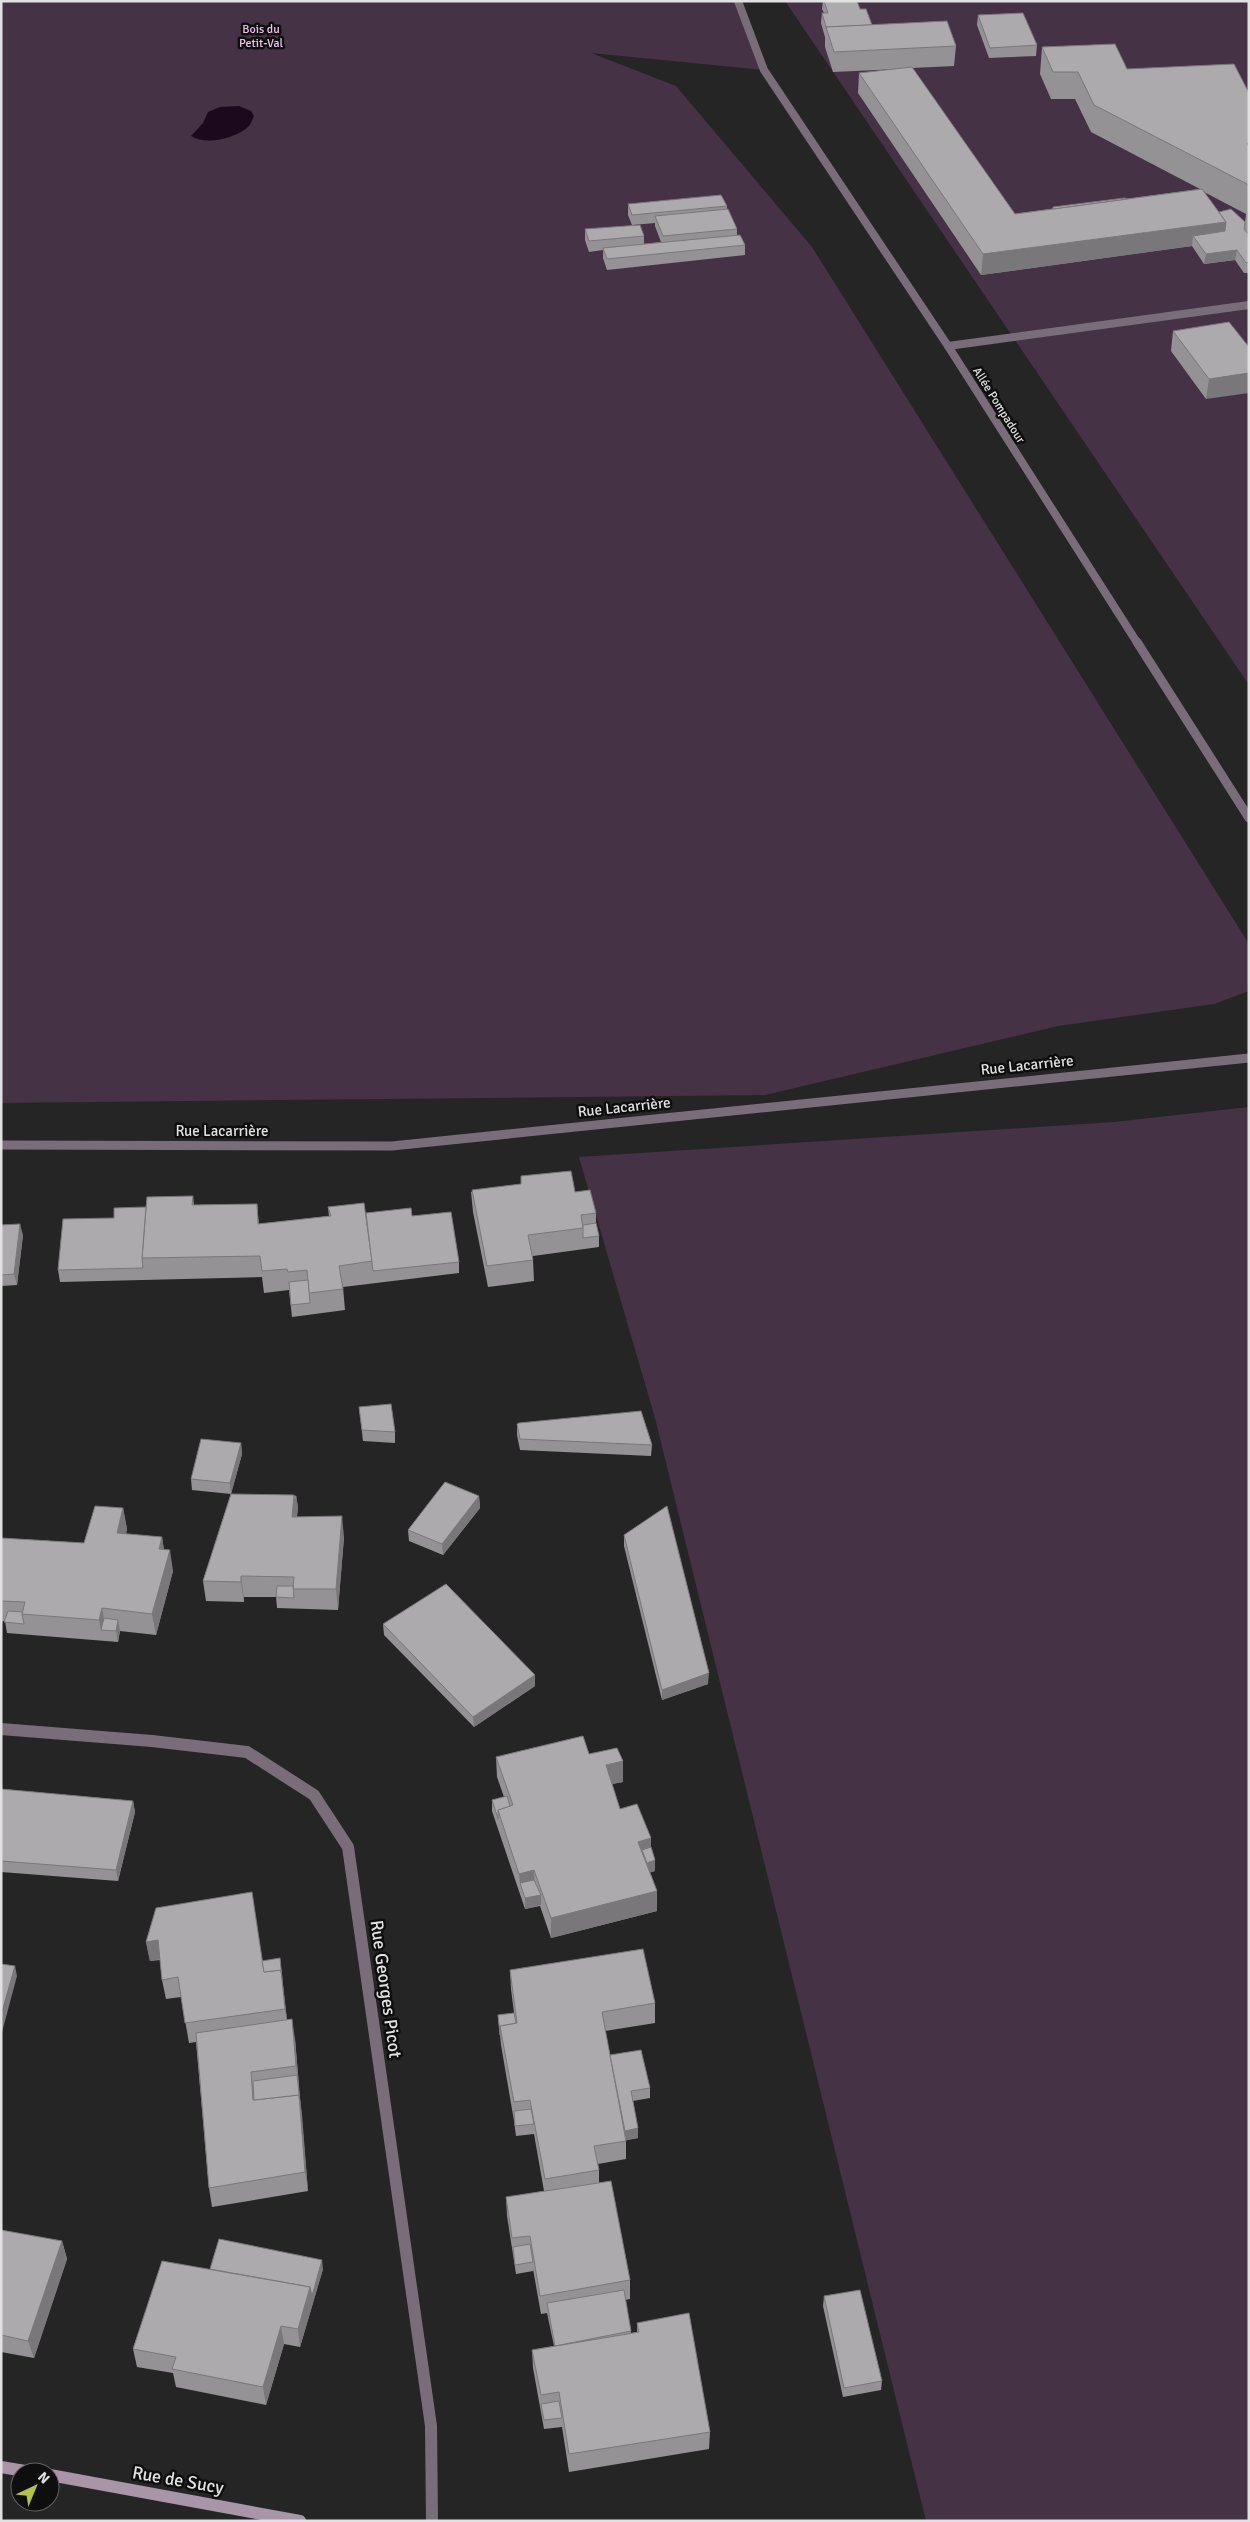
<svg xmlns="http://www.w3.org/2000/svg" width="1250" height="2522" viewBox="0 0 1250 2522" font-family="Signika,sans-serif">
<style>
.green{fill:#453245}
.water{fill:#1d091d}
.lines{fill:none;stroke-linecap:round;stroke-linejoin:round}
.lane{stroke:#796d79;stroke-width:8}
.street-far2{stroke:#796d79;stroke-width:8}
.street-far1{stroke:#796d79;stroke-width:9}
.street{stroke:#796d79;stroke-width:12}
.secondary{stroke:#a896a8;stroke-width:12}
.wall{fill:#959295;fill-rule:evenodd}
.shaded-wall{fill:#797779}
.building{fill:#adaaad;stroke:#797779}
.labels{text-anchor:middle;stroke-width:5;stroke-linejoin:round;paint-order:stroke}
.far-park-label{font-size:12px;fill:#eec0ee;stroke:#0f0e0f}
.far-street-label{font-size:12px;fill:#e2e1e2;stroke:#0f0e0f}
.street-label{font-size:15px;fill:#e2e1e2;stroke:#0f0e0f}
.near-street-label{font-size:18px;fill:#e2e1e2;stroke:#0f0e0f}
</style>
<rect width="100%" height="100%" fill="#262526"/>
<g class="green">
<polygon points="1,1 738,1 764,70 591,53 676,86 812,247 1249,944 1249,991 1214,1004 1058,1026 765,1095 1,1103"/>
<polygon points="785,1 1249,1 1249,685"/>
<polygon points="1249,1107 1249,2521 926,2521 655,1418 579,1157 1114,1122"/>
</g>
<path class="water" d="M239 106 251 111 254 116C252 120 251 124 248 127 236 138 206 146 191 136L203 123 208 112 220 107Z"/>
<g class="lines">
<polyline class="lane" points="948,346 1249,305"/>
<polyline class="street-far2" points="738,1 764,70 948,346 1138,644"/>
<g class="street-far1">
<polyline points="1137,642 1249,818"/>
<polyline points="1,1145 392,1146 1249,1058"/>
</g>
<polyline class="street" points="1,1729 152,1741 247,1752 314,1795 348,1847 431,2426 432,2521"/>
<g class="secondary">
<polyline points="1,2467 31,2472"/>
<polyline points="50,2475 300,2521"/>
</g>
</g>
<g class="wall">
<path d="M823 1H857L860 9 872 25 956 46 954 66 912 68 1015 214 1200 189 1091 132 1075 99H1051L1040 74 1042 47 1127 69 1249 93V273H1244L1235 260 1204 264 1192 246 981 275 858 93 859 73 899 69 833 72 825 47V37L821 23 822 13H824L822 9ZM1204 192 1246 214 1245 222 1219 212Z"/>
<polygon points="978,15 1037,45 1036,56 989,58 977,25"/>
<polygon points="628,204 727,206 727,209 737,229 737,235 745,245 745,255 607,270 603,258 603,250 589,252 585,240 585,229 644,236 644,244 661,242 655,226 655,223 632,225 628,215"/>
<polygon points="1173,331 1249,347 1206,399 1171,351"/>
<polygon points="521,1176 575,1192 596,1213 596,1223 599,1236 599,1247 533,1256 533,1260 534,1281 488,1287 473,1212 471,1192 521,1184"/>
<polygon points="193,1196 194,1205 257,1204 259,1224 329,1216 328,1207 366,1213 412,1216 459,1262 459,1273 343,1287 345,1310 292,1317 289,1290 264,1293 262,1277 60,1282 58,1270 114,1218 146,1207"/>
<polygon points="1,1225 23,1235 17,1285 1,1286"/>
<polygon points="359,1407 395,1432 395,1443 363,1441"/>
<polygon points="517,1424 652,1445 651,1456 520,1450 517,1435"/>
<polygon points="241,1443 242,1454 231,1494 296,1496 298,1507 297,1517 344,1537 338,1610 277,1608 276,1597 244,1597 244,1602 206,1601 203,1581 231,1494 192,1490 191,1479"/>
<polygon points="479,1496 480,1508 443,1555 409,1541 408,1530"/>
<polygon points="123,1508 127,1529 126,1534 162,1537 164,1550 173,1571 156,1635 120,1631 118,1642 7,1633 5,1621 1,1621 1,1538 84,1543"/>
<polygon points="624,1535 708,1684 662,1700 624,1546"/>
<polygon points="383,1624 535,1686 474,1727 384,1635"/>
<polygon points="589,1754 623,1761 623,1782 612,1784 620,1809 651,1847 655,1860 655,1871 650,1872 657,1891 657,1911 551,1938 540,1906 525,1909 492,1811 492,1800 504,1797 497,1777 496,1757"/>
<polygon points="1,1789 133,1801 135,1812 118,1881 1,1872"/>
<polygon points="146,1942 262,1961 281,1968 287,2020 295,2039 308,2191 212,2207 209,2188 196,2042 189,2043 181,1997 166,1999 162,1980 160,1960 150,1961"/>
<polygon points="510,1970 655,2003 655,2023 605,2031 610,2055 650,2088 650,2098 633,2101 638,2138 626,2140 626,2159 598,2164 599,2170 599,2182 630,2280 630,2299 625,2300 631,2333 637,2332 637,2323 710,2432 709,2449 569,2472 562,2427 544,2429 533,2368 532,2350 554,2346 547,2313 541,2314 533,2269 533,2271 516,2274 507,2216 506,2197 544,2191 534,2134 516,2136 514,2121 501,2045 498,2015 514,2013 511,1989"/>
<polygon points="1,2230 62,2241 67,2259 34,2358 1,2352"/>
<polygon points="210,2269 323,2269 300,2347 284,2344 266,2405 176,2387 173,2373 137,2367 133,2349"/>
<polygon points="824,2296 882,2381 881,2390 843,2397 823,2306"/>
</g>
<g class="shaded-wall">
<polygon points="1226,222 1223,242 1193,236 1192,246 981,275 983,254"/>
<polygon points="1237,250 1235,260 1204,264 1206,254"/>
<polygon points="1249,373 1249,393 1206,399 1209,379"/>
<polygon points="20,1224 23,1235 17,1285 14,1274"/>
<polygon points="241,1443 242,1454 231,1494 230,1483"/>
<polygon points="294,1495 295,1505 296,1496 298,1507 294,1537 292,1517"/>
<polygon points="479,1496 480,1508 443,1555 442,1544"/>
<polygon points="123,1508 127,1529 121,1554 117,1533"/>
<polygon points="342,1516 344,1537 338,1610 336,1589"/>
<polygon points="162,1537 165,1558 159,1549"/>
<polygon points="170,1550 173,1571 156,1635 152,1614"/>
<polygon points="241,1576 244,1597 244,1602 241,1582"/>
<polygon points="102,1608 106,1629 101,1630 99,1620"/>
<polygon points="118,1620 120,1631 118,1642 116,1631"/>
<polygon points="709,1673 708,1684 662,1700 662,1690"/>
<polygon points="535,1675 535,1686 474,1727 473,1717"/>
<polygon points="623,1761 623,1782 606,1785 606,1765"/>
<polygon points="133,1801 135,1812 118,1881 116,1870"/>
<polygon points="651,1838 651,1858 642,1861 638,1842"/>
<polygon points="655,1860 655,1871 643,1875 643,1864"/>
<polygon points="534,1870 535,1890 520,1883 519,1874"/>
<polygon points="657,1891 657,1911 551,1938 551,1918"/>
<polygon points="541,1895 541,1905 525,1909 525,1898"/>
<polygon points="158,1940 161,1959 150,1961 146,1942"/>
<polygon points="280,1958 281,1968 288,2029 285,2009"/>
<polygon points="15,1966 17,1976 1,2036 1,2015"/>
<polygon points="292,2019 295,2039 299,2086 296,2066"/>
<polygon points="297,2075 302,2114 308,2191 305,2172"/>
<polygon points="638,2128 638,2138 623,2141 623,2131"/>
<polygon points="62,2241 67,2259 34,2358 28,2341"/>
<polygon points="322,2260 323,2269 300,2347 298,2329 310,2287"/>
<polygon points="281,2326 284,2344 266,2405 263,2387"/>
</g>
<g class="building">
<polygon points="824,1 857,1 860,9 866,9 872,25 826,27 822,13 828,13"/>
<polygon points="1023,13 1037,45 990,48 978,15"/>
<polygon points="947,21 956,46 834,52 826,27"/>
<polygon points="1115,44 1127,69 1234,64 1249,93 1249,143 1247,143 1249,147 1249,185 1094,105 1078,72 1053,72 1042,47"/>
<polygon points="912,67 1015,214 1202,189 1226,222 983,254 859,73"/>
<polygon points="721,195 727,206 632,215 628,204"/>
<polygon points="1125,198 1127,199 1053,209 1053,207"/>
<polygon points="728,209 737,229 663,236 655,216"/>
<polygon points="1231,209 1245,222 1244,229 1249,235 1249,262 1246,263 1237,250 1206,254 1193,236 1225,231 1226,222 1219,212"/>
<polygon points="640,225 644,236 589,241 585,229"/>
<polygon points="740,235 745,245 607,259 603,248"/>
<polygon points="1229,322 1249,347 1249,373 1209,379 1173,331"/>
<polygon points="571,1171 575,1192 590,1190 596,1213 581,1215 583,1228 528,1235 533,1260 487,1266 472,1190 521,1184 521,1176"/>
<polygon points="193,1196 192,1205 257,1204 258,1224 331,1216 328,1207 364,1203 372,1261 339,1266 343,1289 309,1293 307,1270 288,1272 287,1269 262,1271 260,1256 142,1258 147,1197"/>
<polygon points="146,1207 142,1258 143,1268 58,1270 63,1219 114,1218 114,1208"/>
<polygon points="411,1208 412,1216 451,1212 459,1262 373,1271 366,1213"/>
<polygon points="596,1223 599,1236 583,1238 583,1225"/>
<polygon points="20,1224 14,1274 1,1275 1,1225"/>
<polygon points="308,1280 310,1303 291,1305 289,1282"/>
<polygon points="391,1404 395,1432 362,1430 359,1407"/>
<polygon points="641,1411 652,1445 520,1439 517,1424 519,1423"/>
<polygon points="201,1439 241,1443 230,1483 191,1479"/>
<polygon points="445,1482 479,1496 442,1544 408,1530"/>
<polygon points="231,1494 294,1495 292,1517 342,1516 336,1589 293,1589 294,1577 241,1576 241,1582 203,1581"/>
<polygon points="294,1496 296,1496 295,1505"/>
<polygon points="95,1506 123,1508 117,1533 162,1537 159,1549 170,1550 152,1614 102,1608 99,1620 22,1614 25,1602 1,1601 1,1538 84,1543"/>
<polygon points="667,1506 709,1673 662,1690 624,1535"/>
<polygon points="446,1584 535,1675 473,1717 383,1624"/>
<polygon points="277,1586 293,1586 294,1598 276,1597"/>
<polygon points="8,1611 22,1612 22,1614 24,1624 4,1622"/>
<polygon points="104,1618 118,1620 116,1631 101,1630"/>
<polygon points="583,1736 589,1754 617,1748 623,1761 606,1765 620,1809 637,1804 651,1838 638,1842 657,1891 551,1918 534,1870 519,1874 508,1841 498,1810 513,1805 496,1757"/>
<polygon points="1,1789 133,1801 116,1870 1,1861"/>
<polygon points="507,1796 510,1806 498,1810 498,1819 492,1800"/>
<polygon points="651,1847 655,1860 647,1863 642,1850"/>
<polygon points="534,1880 541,1895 525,1898 520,1883"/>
<polygon points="252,1892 264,1972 281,1970 285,2009 185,2023 178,1977 162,1980 158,1940 146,1942 156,1908"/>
<polygon points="643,1949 655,2003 602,2012 626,2141 594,2146 599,2170 545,2179 530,2100 514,2102 500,2026 517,2023 510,1970"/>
<polygon points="280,1958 282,1979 281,1970 264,1972 262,1961"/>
<polygon points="1,1964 15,1966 1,2015"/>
<polygon points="514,2013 516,2023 500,2026 500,2035 498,2015"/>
<polygon points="292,2019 296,2066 251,2072 253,2100 299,2095 305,2172 209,2188 196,2033"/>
<polygon points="641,2050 650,2088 631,2091 638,2128 625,2131 610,2055"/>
<polygon points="297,2075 300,2104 299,2095 254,2100 253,2081"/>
<polygon points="531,2109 534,2124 515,2126 514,2111"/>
<polygon points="611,2181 630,2280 540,2296 530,2236 512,2238 506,2197"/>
<polygon points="1,2230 62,2241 28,2341 1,2335"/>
<polygon points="219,2239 322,2260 312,2296 310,2287 210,2269"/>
<polygon points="530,2244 533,2262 515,2265 513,2247"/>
<polygon points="162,2261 310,2287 298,2329 281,2326 263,2387 172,2369 176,2357 133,2349"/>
<polygon points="624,2290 631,2331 555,2346 547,2303"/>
<polygon points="860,2290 882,2381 844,2388 824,2296"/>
<polygon points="689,2313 710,2432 569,2454 559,2392 541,2395 532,2350 639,2332 637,2323"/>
<polygon points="559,2401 562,2418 544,2420 541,2404"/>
</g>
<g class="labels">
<g class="far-park-label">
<text x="261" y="33">Bois du<tspan x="261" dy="14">Petit-Val</tspan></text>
</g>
<g class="far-street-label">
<text transform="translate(999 405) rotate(58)" y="4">Allée Pompadour</text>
</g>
<g class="street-label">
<text transform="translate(1027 1065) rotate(-6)" y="5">Rue Lacarrière</text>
<text transform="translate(624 1107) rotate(-6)" y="5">Rue Lacarrière</text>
<text x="222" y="1136">Rue Lacarrière</text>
</g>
<g class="near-street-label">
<text transform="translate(386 1989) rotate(82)" y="6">Rue Georges Picot</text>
<text transform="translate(178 2480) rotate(10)" y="6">Rue de Sucy</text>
</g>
</g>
<rect width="1250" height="2522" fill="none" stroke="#e2e1e2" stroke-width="5"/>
<g transform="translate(35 2487) rotate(44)"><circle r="24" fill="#0f0e0f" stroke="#636263"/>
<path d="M0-4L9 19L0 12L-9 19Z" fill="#b3c24b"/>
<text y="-8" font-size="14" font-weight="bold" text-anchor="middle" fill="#e2e1e2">N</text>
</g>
</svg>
